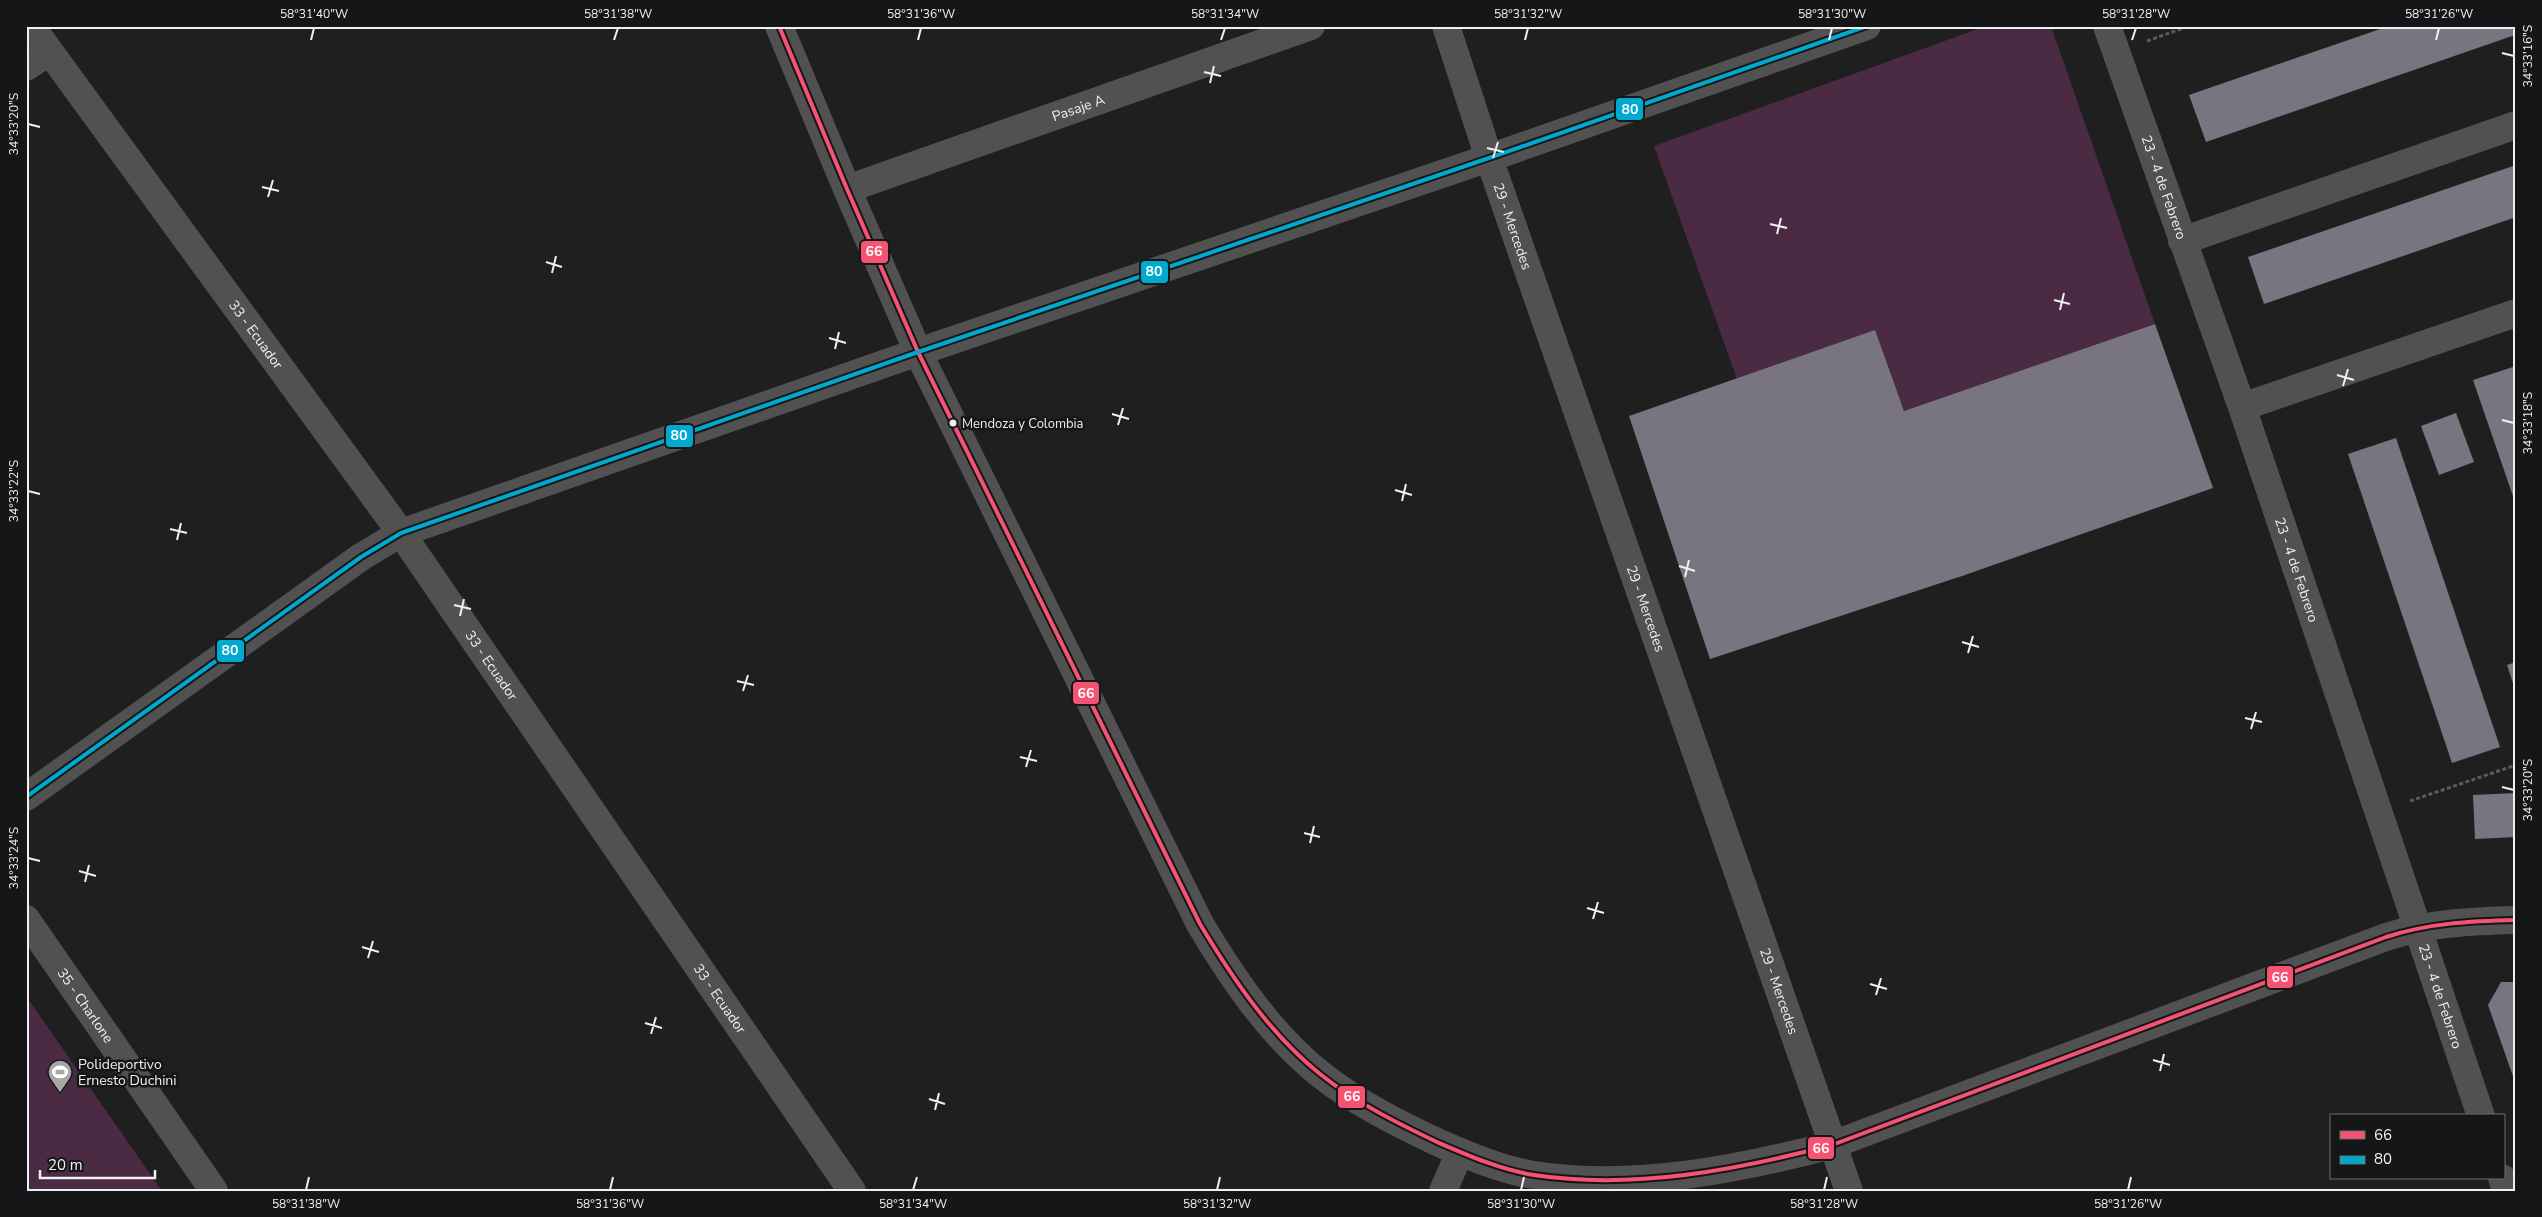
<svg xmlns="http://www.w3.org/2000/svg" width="2542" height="1217" viewBox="0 0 2542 1217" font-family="'Nunito Sans',sans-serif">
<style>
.green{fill:#4b2a44}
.building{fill:#797580}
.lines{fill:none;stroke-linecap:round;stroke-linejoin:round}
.path{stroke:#5c5c5c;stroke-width:3;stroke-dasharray:4 2.5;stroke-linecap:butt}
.minor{stroke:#515151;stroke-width:28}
.bus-1-casing{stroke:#151618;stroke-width:8}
.bus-2-casing{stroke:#151618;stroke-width:8}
.bus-1{stroke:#f65372;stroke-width:4}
.bus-2{stroke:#00a9ce;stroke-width:4}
.ticks{fill:none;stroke:#f0f0f2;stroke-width:2}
.bus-dot{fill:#f0f0f2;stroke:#151618;stroke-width:2}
.labels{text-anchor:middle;stroke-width:5;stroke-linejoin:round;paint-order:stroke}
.bus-label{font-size:13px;fill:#f0f0f2;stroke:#151618;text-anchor:start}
.street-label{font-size:14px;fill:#f0f0f2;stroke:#151618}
.poi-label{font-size:14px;fill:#f0f0f2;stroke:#151618;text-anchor:start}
.line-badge{stroke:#151618;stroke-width:2}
.badge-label{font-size:14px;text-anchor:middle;font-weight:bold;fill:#fff}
.neatline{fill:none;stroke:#f0f0f2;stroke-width:2}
.ticks-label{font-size:12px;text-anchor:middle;fill:#f0f0f2}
</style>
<rect width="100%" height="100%" fill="#1f1f20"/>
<g class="green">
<polygon points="1986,26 2051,26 2155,324 1904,411 1875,331 1737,379 1654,146"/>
<polygon points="26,996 162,1191 26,1191"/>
</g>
<g class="building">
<polygon points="2389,26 2511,26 2515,35 2206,142 2189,95"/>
<polygon points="2516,165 2516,217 2264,304 2248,257"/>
<polygon points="2155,324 2213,488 1962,576 1710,659 1629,416 1875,330 1904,411"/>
<polygon points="2516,366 2516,502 2515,502 2473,380"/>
<polygon points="2456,413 2474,462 2439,475 2421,426"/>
<polygon points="2396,438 2500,747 2452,763 2348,454"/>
<polygon points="2516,662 2516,689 2515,689 2507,665"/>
<polygon points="2516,793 2516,837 2475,839 2473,795"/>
<polygon points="2501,982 2516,982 2515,1082 2488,1005"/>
</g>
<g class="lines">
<g class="path">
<polyline points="2147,41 2189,26"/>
<polyline points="2410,801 2516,765"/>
</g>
<g class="minor">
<path id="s1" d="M31 26 401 533 852 1191"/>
<path d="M779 26 847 189 918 352 1200 924C1233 979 1270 1034 1320 1074 1355 1102 1397 1123 1437 1142 1467 1155 1501 1170 1534 1175 1634 1190 1736 1170 1832 1145L2386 937C2429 923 2471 921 2516 920"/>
<path id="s2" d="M1446 26 1489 158 1849 1191"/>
<path id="s3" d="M2107 26 2242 407 2481 1116"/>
<polyline points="26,67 49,52"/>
<path id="s4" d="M847 189 1311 26"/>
<polyline points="2182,241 2516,125"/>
<polyline points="2242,407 2516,313"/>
<polyline points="26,797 361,557 401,533 918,352 1489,158 1867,26"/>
<path id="s5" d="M26 919 214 1191"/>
<polyline points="2502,1178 2506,1191"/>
<polyline points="1443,1191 1460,1152"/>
</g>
<defs>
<path id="bus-1" d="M779 26 847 189 918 352 1200 924C1233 979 1270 1034 1320 1074 1355 1102 1397 1123 1437 1142 1467 1155 1501 1170 1534 1175 1634 1190 1736 1170 1832 1145L2386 937C2429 923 2471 921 2516 920"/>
<polyline id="bus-2" points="26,797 361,557 401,533 918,352 1489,158 1867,26"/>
</defs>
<use href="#bus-1" class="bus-1-casing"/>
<use href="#bus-2" class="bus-2-casing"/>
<use href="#bus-1" class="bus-1"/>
<use href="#bus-2" class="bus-2"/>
</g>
<path class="ticks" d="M311 40 314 28M614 40 618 28M918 40 921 28M1221 40 1225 28M1525 40 1528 28M1829 40 1832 28M2132 40 2136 28M2436 40 2439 28M2502 53 2514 56M1204 72 1221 76M1210 83 1214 66M28 124 40 127M1487 148 1504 152M1493 158 1498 142M262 187 279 191M268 197 273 180M1770 224 1787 228M1777 234 1781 218M546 262 562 267M552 273 556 256M2054 300 2070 304M2060 310 2064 293M829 338 846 343M835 349 839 332M2337 375 2354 380M2343 386 2348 369M1112 414 1129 419M2502 420 2514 423M1118 425 1123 408M1395 490 1412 495M28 491 40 494M1402 501 1406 484M170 529 187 533M177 540 181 523M1679 566 1695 571M1685 577 1689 560M454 605 471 609M460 616 464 599M1962 642 1979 647M1968 653 1973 636M737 681 754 685M743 691 748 675M2245 718 2262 722M2251 729 2256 712M1020 757 1037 761M1026 767 1031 750M2502 787 2514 790M1304 833 1320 837M1310 843 1314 826M28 858 40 861M79 871 96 876M85 882 89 865M1587 908 1604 913M1593 919 1598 902M362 947 379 952M368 958 373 941M1870 984 1887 989M1876 995 1881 978M645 1023 662 1028M651 1034 656 1017M2153 1060 2170 1065M2160 1071 2164 1054M929 1099 945 1104M935 1110 939 1093M306 1190 309 1177M610 1190 613 1177M913 1190 917 1177M1217 1190 1220 1177M1521 1190 1524 1177M1824 1190 1827 1177M2128 1190 2131 1177"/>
<defs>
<symbol id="stadium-pin" viewBox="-11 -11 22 30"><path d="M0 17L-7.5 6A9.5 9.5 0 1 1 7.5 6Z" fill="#a7a7a8" stroke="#151618"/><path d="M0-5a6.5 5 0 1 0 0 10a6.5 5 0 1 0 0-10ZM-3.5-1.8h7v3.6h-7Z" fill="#fff"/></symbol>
</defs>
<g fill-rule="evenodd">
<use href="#stadium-pin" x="46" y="1058" width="28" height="38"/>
</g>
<circle class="bus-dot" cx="953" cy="423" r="4.5"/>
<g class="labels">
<g class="bus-label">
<text x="962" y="428">Mendoza y Colombia</text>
</g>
<g class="street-label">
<text dy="5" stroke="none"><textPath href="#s4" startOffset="245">Pasaje A</textPath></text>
<text dy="5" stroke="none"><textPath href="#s3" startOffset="171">23 - 4 de Febrero</textPath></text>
<text dy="5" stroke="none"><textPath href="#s2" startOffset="211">29 - Mercedes</textPath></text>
<text dy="5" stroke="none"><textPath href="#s1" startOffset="382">33 - Ecuador</textPath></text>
<text dy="5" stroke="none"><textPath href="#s3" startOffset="576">23 - 4 de Febrero</textPath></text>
<text dy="5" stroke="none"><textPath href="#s2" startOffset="616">29 - Mercedes</textPath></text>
<text dy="5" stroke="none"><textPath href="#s1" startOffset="788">33 - Ecuador</textPath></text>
<text dy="5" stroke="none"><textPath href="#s2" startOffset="1021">29 - Mercedes</textPath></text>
<text dy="5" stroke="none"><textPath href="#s3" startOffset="1026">23 - 4 de Febrero</textPath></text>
<text dy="5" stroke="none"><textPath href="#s1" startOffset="1192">33 - Ecuador</textPath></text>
<text dy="5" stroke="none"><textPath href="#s5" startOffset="105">35 - Charlone</textPath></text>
</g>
<g class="poi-label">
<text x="78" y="1069">Polideportivo<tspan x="78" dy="16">Ernesto Duchini</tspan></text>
</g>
</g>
<g class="line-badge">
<rect x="1615" y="97" width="29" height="24" rx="5" fill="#00a9ce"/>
<rect x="860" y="240" width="29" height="24" rx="5" fill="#f65372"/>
<rect x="1140" y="260" width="29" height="24" rx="5" fill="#00a9ce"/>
<rect x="665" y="424" width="29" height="24" rx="5" fill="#00a9ce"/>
<rect x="216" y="639" width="29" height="24" rx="5" fill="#00a9ce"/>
<rect x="1072" y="681" width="28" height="24" rx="5" fill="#f65372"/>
<rect x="2266" y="965" width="28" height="24" rx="5" fill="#f65372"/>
<rect x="1337" y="1085" width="29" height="24" rx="5" fill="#f65372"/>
<rect x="1807" y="1136" width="28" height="24" rx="5" fill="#f65372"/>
</g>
<g class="badge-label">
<text x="1630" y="114">80</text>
<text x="874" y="256">66</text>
<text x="1154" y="276">80</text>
<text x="679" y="440">80</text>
<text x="230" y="655">80</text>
<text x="1086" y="698">66</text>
<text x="2280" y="982">66</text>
<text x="1352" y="1101">66</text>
<text x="1821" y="1153">66</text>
</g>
<rect width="2542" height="1217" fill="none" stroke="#151618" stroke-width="55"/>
<rect x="2330" y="1114" width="175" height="65" fill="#151618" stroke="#6d6d6f"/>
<rect x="2340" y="1131" width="25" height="8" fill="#f65372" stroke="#6d6d6f"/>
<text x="2374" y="1140" font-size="15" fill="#f0f0f2">66</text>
<rect x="2340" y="1156" width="25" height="8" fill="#00a9ce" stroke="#6d6d6f"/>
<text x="2374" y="1164" font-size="15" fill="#f0f0f2">80</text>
<path d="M40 1170v8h115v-8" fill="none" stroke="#f0f0f2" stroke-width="2.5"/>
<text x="48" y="1170" font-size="15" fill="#f0f0f2" stroke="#151618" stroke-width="4" paint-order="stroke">20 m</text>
<rect x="28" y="28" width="2486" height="1162" class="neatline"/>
<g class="ticks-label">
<text x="314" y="18">58°31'40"W</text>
<text x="618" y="18">58°31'38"W</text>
<text x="921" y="18">58°31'36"W</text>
<text x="1225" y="18">58°31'34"W</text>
<text x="1528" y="18">58°31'32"W</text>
<text x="1832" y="18">58°31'30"W</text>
<text x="2136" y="18">58°31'28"W</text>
<text x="2439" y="18">58°31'26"W</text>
<text transform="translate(2528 56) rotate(-90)" y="4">34°33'16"S</text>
<text transform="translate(14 124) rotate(-90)" y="4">34°33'20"S</text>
<text transform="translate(2528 423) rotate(-90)" y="4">34°33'18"S</text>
<text transform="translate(14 491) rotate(-90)" y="4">34°33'22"S</text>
<text transform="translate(2528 790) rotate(-90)" y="4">34°33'20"S</text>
<text transform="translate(14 858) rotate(-90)" y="4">34°33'24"S</text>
<text x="306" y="1208">58°31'38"W</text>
<text x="610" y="1208">58°31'36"W</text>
<text x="913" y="1208">58°31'34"W</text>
<text x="1217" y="1208">58°31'32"W</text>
<text x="1521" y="1208">58°31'30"W</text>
<text x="1824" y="1208">58°31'28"W</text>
<text x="2128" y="1208">58°31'26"W</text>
</g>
</svg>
